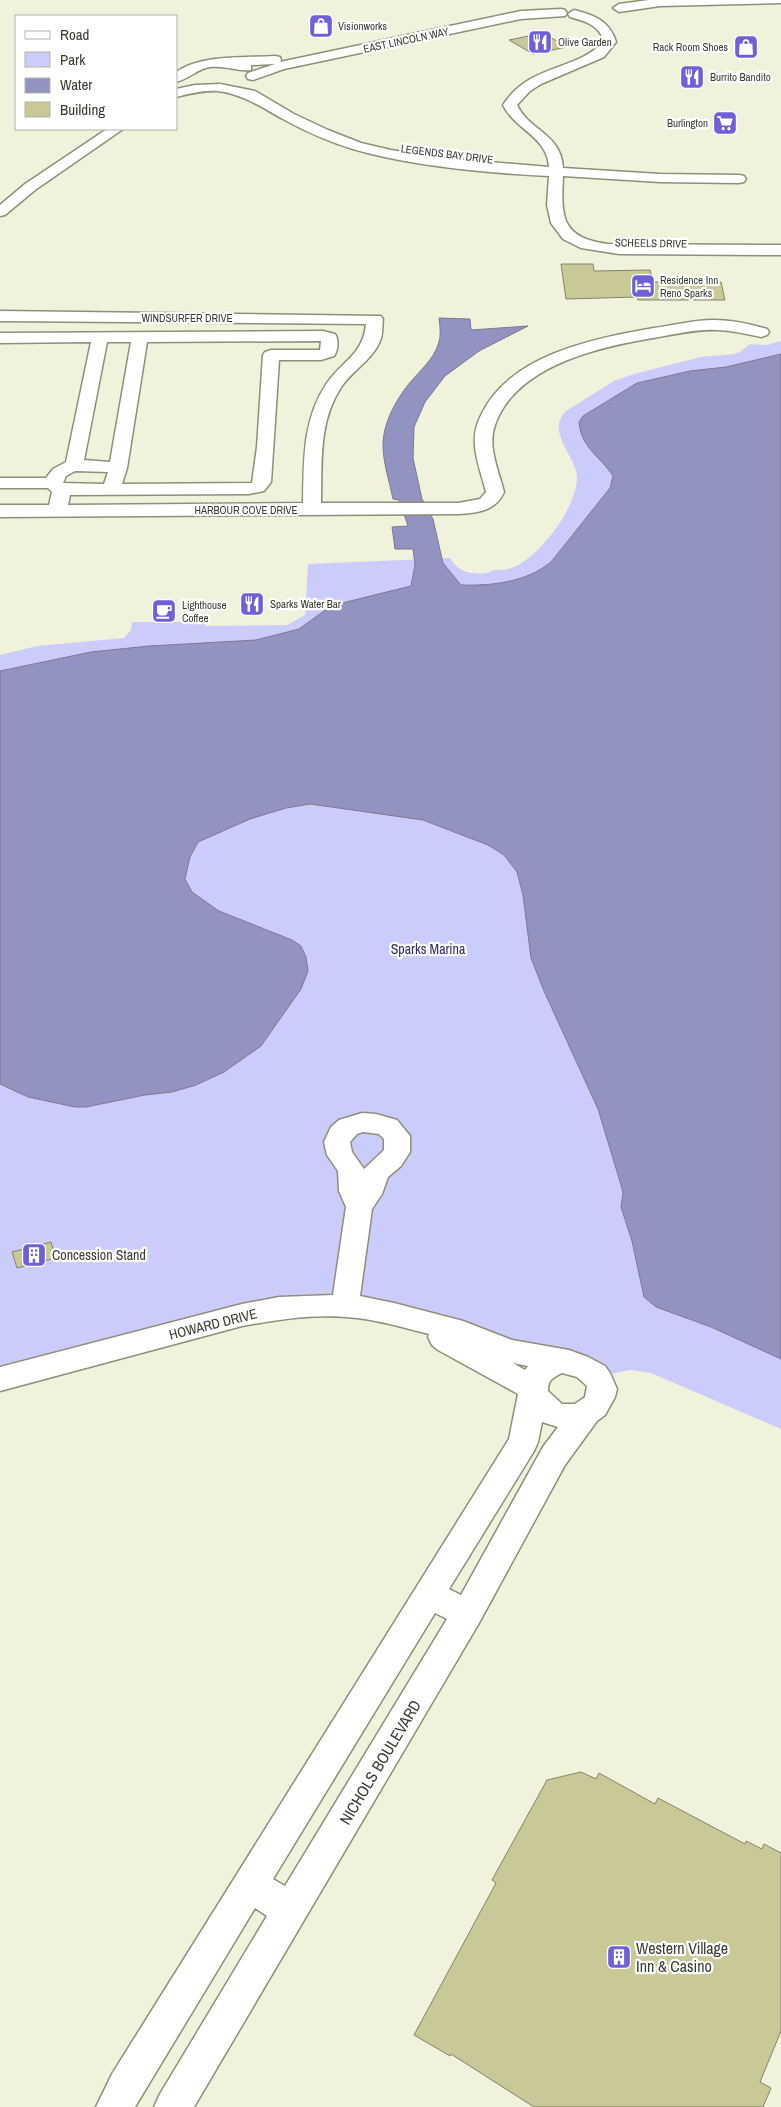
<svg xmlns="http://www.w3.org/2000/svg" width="781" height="2107" viewBox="0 0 781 2107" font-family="'Archivo Narrow',sans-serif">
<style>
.green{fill:#ccccfc}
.water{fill:#9393c1;stroke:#797996}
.building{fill:#c8c996;stroke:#82836e}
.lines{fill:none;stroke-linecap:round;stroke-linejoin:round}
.minor-casing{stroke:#8e8e79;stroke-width:3}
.minor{fill:#fff;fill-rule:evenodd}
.labels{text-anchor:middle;stroke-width:4.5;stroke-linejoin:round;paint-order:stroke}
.far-poi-label{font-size:11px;fill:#3b3b32;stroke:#fff;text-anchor:start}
.far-street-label{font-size:11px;fill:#3b3b32;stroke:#fff}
.park-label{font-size:14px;fill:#322b65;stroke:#fff}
.poi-label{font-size:14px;fill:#3b3b32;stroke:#fff;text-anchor:start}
.street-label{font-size:14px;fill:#3b3b32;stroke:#fff}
.near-street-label{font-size:16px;fill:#3b3b32;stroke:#fff}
.near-poi-label{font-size:16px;fill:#3b3b32;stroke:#fff;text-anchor:start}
</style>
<rect width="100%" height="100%" fill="#f1f2db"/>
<path class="green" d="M781 341V1429L651 1373 631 1370 609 1374 538 1355 410 1306 366 1296 320 1294 288 1295 238 1305 0 1368V655L37 646 124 638 131 630 132 622H205V626L287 625 305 615 308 564 450 558C458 572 471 575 486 573 488 573 489 572 491 571 494 569 499 570 502 570 507 570 515 567 520 564 544 550 577 506 577 477 576 455 545 432 566 411L614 381 634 374 701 357 734 354 740 352 750 344 766 345Z"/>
<path class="water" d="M439 318 470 319 471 330 528 326 479 351 445 376 425 402 414 427 413 458 422 499 433 519 443 563 461 585C492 586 527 582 551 562L610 488 613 476C600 456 581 448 579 422L583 416 637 383 690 371 726 367 781 354V1359L711 1327 656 1307 644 1297 632 1241 621 1207 623 1193 621 1185 598 1109 544 991 531 958 523 895 517 872 504 855 488 845 423 820 310 804 286 808 250 819 198 842 190 857 185 879 192 892 219 911 292 940 301 946 306 957 308 971 301 989 261 1046 224 1072 196 1085 172 1092 145 1095 86 1107H75L28 1097 0 1084V671L91 652 149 646 256 640 299 629 328 608 342 603 411 586 415 565 413 549H395L392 527 408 526 399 500 393 499C389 479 380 454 384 434 387 417 397 399 408 385 419 371 434 360 439 342 441 335 440 326 439 318Z"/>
<g class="building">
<polygon points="543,33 567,47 533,54 509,40"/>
<polygon points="561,264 593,264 594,271 650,270 653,282 721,282 725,300 638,300 637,297 566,299"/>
<polygon points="51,1242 56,1258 17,1268 12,1252"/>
<polygon points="581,1772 596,1779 599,1773 655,1804 658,1798 745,1844 746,1841 762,1849 764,1844 781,1853 781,2031 760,2082 771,2088 763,2107 534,2107 451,2054 450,2056 414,2035 496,1883 492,1880 547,1780"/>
</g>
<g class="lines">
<defs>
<g id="minor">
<polygon points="649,0 781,0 781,3 660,6 619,12 613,8 619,4"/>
<path d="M561 9 565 10 567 13 565 16 521 19 284 69 253 80 248 79 246 76 248 73 275 64 251 65V70C242 72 223 65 210 67 197 69 189 79 176 82V72C203 54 243 58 275 56L280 57 281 60 280 62 521 11Z"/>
<path d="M574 10C594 15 610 21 616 42L604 57 541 84 530 91 517 105C529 131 561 133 563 168L660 174 739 175 744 176 746 179 744 182 739 183 660 182 563 176C561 217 561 238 608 244L781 245V255L619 254 581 248 563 239 551 223 547 205 549 176C488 173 411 166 353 149 329 142 305 131 283 119 261 107 243 94 217 91 204 90 189 94 176 97V89L195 85 220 84 255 91 294 114 328 130 361 143 391 150 442 158 549 167C547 136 516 131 503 105 530 63 576 72 604 41 599 25 585 21 570 17L568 14Z"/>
<polygon points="107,129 123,129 35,190 5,215 0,216 0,205 25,184"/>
<path d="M0 311 381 316 383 319C382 325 383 332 381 338 375 358 353 370 342 386 318 421 322 464 321 503H458L480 499 486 492C481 471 470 447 477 425 501 356 591 339 654 328 674 325 694 320 714 320 732 320 750 324 767 329L769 332 767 335 761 337C746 334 731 330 716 330 697 329 677 334 659 337 603 346 516 364 495 425 487 447 499 471 504 492 496 511 477 513 458 514L0 517V505H49L52 492 48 488H0V478H46L53 469 66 462 91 342 0 343V333L323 331 335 334C339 339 338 351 334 356L321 360H279L271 482 264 491 249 494 70 495 68 505 303 503C304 461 302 420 327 383 343 360 363 355 366 324L0 321ZM321 341 320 350H271L265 352 263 355 257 447 252 483 122 484 127 468 147 342ZM107 342H131L110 462 84 460ZM75 471 108 472 104 484 63 483 66 476Z"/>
<path d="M362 1113 376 1114 397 1120 410 1136V1152L401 1166 388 1177 382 1194 372 1209 360 1296 394 1303 463 1321 512 1340 569 1350 588 1357 605 1366 610 1373 617 1389 615 1397 605 1415 597 1421 565 1465 479 1623 194 2107H154L160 2094 267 1916 255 1908 135 2107H96L112 2074 509 1439 518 1394 438 1350 432 1345 428 1337 429 1334C405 1328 382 1321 357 1318 319 1313 280 1319 242 1326L0 1391V1367L242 1304 279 1297 333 1295 346 1207 339 1191 338 1171 327 1155 324 1142 331 1127 339 1120ZM363 1132 379 1134 384 1139V1150L364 1169 352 1152 350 1142 357 1134ZM513 1363 528 1366 525 1370ZM562 1373 577 1377 587 1386 585 1397 575 1404H562L548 1391C548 1380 552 1378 562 1373ZM542 1422 558 1427 543 1447 461 1595 449 1589 534 1451 538 1442ZM435 1613 447 1619 285 1886 273 1879Z"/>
</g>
</defs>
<use href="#minor" class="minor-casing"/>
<use href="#minor" class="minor"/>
</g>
<defs>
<symbol id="shop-square" viewBox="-11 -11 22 22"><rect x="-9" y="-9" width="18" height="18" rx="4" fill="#6f60da" stroke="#fff"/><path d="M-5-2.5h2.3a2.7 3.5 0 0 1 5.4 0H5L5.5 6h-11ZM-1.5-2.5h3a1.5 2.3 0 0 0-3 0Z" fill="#fff"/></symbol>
<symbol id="restaurant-square" viewBox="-11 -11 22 22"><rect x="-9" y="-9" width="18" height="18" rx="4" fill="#6f60da" stroke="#fff"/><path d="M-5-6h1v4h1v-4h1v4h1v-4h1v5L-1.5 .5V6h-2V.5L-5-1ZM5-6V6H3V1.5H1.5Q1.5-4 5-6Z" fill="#fff"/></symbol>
<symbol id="supermarket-square" viewBox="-11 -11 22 22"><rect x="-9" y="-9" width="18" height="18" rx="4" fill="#6f60da" stroke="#fff"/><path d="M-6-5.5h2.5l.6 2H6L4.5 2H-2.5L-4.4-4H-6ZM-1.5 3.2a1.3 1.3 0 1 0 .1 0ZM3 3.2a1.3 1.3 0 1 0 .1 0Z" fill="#fff"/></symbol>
<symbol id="hotel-square" viewBox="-11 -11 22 22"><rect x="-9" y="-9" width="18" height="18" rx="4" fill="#6f60da" stroke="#fff"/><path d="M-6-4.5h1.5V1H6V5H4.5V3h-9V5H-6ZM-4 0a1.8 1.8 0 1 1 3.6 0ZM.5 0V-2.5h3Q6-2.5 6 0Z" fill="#fff"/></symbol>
<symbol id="cafe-square" viewBox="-11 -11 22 22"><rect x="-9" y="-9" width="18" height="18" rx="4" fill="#6f60da" stroke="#fff"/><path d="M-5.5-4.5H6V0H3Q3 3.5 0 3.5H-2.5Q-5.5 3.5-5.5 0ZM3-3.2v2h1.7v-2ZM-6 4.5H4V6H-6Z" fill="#fff"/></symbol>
<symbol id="building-square" viewBox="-11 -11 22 22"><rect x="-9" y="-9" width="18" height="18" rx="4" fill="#6f60da" stroke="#fff"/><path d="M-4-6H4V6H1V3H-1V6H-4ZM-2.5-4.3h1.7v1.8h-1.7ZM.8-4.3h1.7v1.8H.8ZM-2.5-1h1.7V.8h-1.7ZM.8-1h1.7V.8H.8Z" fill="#fff"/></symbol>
</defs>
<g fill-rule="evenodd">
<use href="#shop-square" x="307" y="12" width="28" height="28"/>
<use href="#restaurant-square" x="526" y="28" width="28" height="28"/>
<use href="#shop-square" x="732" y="33" width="28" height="28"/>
<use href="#restaurant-square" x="678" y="63" width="28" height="28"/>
<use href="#supermarket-square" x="711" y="109" width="28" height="28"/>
<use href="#hotel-square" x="629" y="272" width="28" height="28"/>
<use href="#restaurant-square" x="238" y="590" width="28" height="28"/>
<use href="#cafe-square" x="150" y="597" width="28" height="28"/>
<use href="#building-square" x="20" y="1241" width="28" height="28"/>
<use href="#building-square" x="605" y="1943" width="28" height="28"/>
</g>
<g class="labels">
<g class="far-poi-label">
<text x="338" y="30">Visionworks</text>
<text x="558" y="46">Olive Garden</text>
<text x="728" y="51" text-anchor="end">Rack Room Shoes</text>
<text x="710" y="81">Burrito Bandito</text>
<text x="708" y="127" text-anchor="end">Burlington</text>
<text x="660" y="284">Residence Inn<tspan x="660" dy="13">Reno Sparks</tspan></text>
<text x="270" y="608">Sparks Water Bar</text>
<text x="182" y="609">Lighthouse<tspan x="182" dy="13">Coffee</tspan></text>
</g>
<g class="far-street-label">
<text transform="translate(406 40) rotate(-12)" y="4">EAST LINCOLN WAY</text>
<text transform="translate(447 154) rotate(7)" y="4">LEGENDS BAY DRIVE</text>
<text transform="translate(651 243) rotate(1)" y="4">SCHEELS DRIVE</text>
<text x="187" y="322">WINDSURFER DRIVE</text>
<text x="246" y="514">HARBOUR COVE DRIVE</text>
</g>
<g class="park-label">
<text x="428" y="954">Sparks Marina</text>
</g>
<g class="poi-label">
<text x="52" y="1260">Concession Stand</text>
</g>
<g class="street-label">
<text transform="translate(213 1324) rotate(-14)" y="5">HOWARD DRIVE</text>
</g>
<g class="near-street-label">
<text transform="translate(380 1762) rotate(-59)" y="6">NICHOLS BOULEVARD</text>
</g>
<g class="near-poi-label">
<text x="636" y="1954">Western Village<tspan x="636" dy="18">Inn &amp; Casino</tspan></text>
</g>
</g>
<rect x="15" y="15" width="162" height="115" fill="#ffffff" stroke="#b1b1ad"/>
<rect x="25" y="31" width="25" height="8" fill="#ffffff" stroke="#b1b1ad"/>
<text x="60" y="40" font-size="15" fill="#3b3b32">Road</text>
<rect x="25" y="52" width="25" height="15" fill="#ccccfc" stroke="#b1b1ad"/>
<text x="60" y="65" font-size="15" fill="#3b3b32">Park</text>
<rect x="25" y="78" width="25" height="15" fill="#9393c1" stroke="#b1b1ad"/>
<text x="60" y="90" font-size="15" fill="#3b3b32">Water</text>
<rect x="25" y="102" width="25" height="15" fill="#c8c996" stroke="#b1b1ad"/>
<text x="60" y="115" font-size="15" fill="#3b3b32">Building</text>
</svg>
